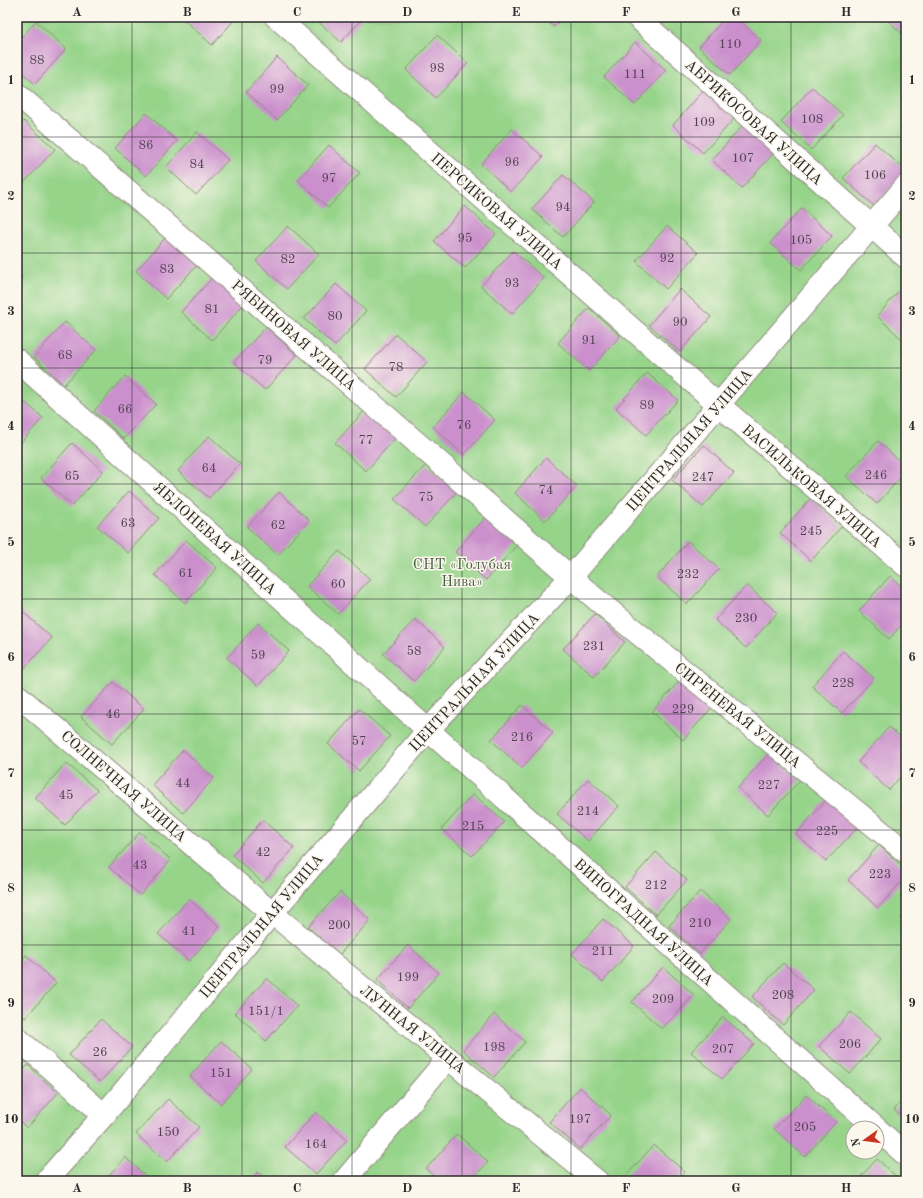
<svg xmlns="http://www.w3.org/2000/svg" width="923" height="1198" viewBox="0 0 923 1198" font-family="'Old Standard TT',serif">
<style>
.green{fill:#96d48a;stroke:#60805a;fill-rule:evenodd}
.building{fill:#ca8fcc}
.lines{fill:none;stroke-linecap:round;stroke-linejoin:round}
.minor-casing{stroke:#908a7e;stroke-width:24}
.minor{stroke:#fff;stroke-width:22}
.grid{fill:none;stroke:#2b2b2b;stroke-width:1;stroke-opacity:0.55}
.labels{text-anchor:middle;stroke-width:3;stroke-linejoin:round;paint-order:stroke}
.number-label{font-size:13px;fill:#534453}
.street-label{font-size:15px;fill:#2b2b2b;stroke:#fbf7ec}
.park-label{font-size:15px;fill:#4b5e48;stroke:#fbf7ec}
.neatline{fill:none;stroke:#2b2b2b;stroke-width:1.5}
.grid-label{font-size:13px;text-anchor:middle;font-weight:bold;fill:#2b2b2b}
</style>
<rect width="100%" height="100%" fill="#fbf7ec"/>
<filter id="ink" filterUnits="userSpaceOnUse"><feTurbulence type="fractalNoise" baseFrequency=".025" numOctaves="2"/><feDisplacementMap in="SourceGraphic" scale="8" xChannelSelector="R" yChannelSelector="G"/><feConvolveMatrix kernelMatrix="1 2 1 2 8 2 1 2 1" color-interpolation-filters="sRGB"/></filter>
<filter id="wash" filterUnits="userSpaceOnUse"><feTurbulence type="fractalNoise" baseFrequency=".012" numOctaves="4" result="noise"/><feDisplacementMap in="SourceGraphic" scale="16" xChannelSelector="R" yChannelSelector="G"/><feGaussianBlur stdDeviation="0.9" result="paint"/><feColorMatrix in="noise" values="0 0 0 0 0 0 0 0 0 0 0 0 0 0 0 0 0 1.4 0 .05"/><feComposite in="paint" operator="in"/></filter>
<g filter="url(#wash)">
<rect width="100%" height="100%" fill="#f5e8d1"/>
<path class="green" d="M17 17H906V1181H17ZM853 1128H877V1152H853Z"/>
<g id="blocks">
<g class="building">
<polygon points="181,17 237,17 212,45"/>
<polygon points="313,17 364,17 341,42"/>
<polygon points="542,17 563,17 554,27"/>
<polygon points="726,17 736,17 761,40 730,75 699,47"/>
<polygon points="884,17 906,17 906,37"/>
<polygon points="36,21 66,49 35,84 17,68 17,42"/>
<polygon points="437,35 468,63 436,98 406,70"/>
<polygon points="635,42 666,70 635,105 604,77"/>
<polygon points="277,57 308,85 277,120 246,92"/>
<polygon points="812,87 843,115 811,150 781,122"/>
<polygon points="704,90 735,118 703,153 673,125"/>
<polygon points="146,113 177,141 146,176 115,148"/>
<polygon points="24,121 55,149 23,184 17,179 17,129"/>
<polygon points="743,125 774,153 742,188 712,160"/>
<polygon points="512,129 543,157 511,192 481,164"/>
<polygon points="197,132 228,160 196,195 166,167"/>
<polygon points="875,143 906,171 874,206 843,178"/>
<polygon points="329,145 360,173 328,208 298,180"/>
<polygon points="563,175 594,202 563,237 532,209"/>
<polygon points="465,206 496,234 465,268 434,241"/>
<polygon points="802,208 832,236 801,270 770,243"/>
<polygon points="288,226 319,254 287,289 256,261"/>
<polygon points="667,226 698,253 666,289 636,261"/>
<polygon points="167,236 198,264 166,299 136,271"/>
<polygon points="513,251 544,278 512,314 481,286"/>
<polygon points="17,273 22,278 17,284"/>
<polygon points="213,277 243,305 212,340 181,312"/>
<polygon points="906,283 906,343 877,316"/>
<polygon points="336,284 366,311 335,346 304,319"/>
<polygon points="680,289 711,317 680,352 649,325"/>
<polygon points="589,308 620,336 589,371 558,343"/>
<polygon points="65,322 96,350 64,385 34,357"/>
<polygon points="266,327 297,355 265,390 234,362"/>
<polygon points="396,334 427,362 396,397 365,369"/>
<polygon points="647,373 678,400 646,435 616,408"/>
<polygon points="125,376 156,404 124,439 94,411"/>
<polygon points="464,392 495,420 464,455 433,427"/>
<polygon points="17,395 43,418 17,447"/>
<polygon points="367,408 397,436 366,471 335,443"/>
<polygon points="209,436 240,464 209,498 178,471"/>
<polygon points="878,441 906,467 906,471 877,504 846,476"/>
<polygon points="72,443 103,471 72,506 41,478"/>
<polygon points="704,445 734,473 703,507 672,480"/>
<polygon points="546,458 577,486 545,521 515,493"/>
<polygon points="426,465 457,492 425,527 394,499"/>
<polygon points="129,491 159,518 128,553 97,526"/>
<polygon points="279,492 309,520 278,555 247,527"/>
<polygon points="811,498 842,526 811,561 780,533"/>
<polygon points="486,517 517,545 486,580 455,552"/>
<polygon points="186,540 217,568 185,603 155,575"/>
<polygon points="688,541 719,569 687,604 657,577"/>
<polygon points="339,551 370,579 338,614 307,586"/>
<polygon points="890,576 906,591 906,620 889,639 859,611"/>
<polygon points="747,585 777,613 746,648 715,620"/>
<polygon points="21,610 52,638 20,673 17,670 17,614"/>
<polygon points="595,614 625,642 594,677 563,649"/>
<polygon points="415,619 445,647 414,681 383,654"/>
<polygon points="258,623 289,651 258,686 227,658"/>
<polygon points="843,651 874,678 842,713 812,686"/>
<polygon points="683,677 714,705 683,740 652,712"/>
<polygon points="113,682 144,709 112,744 81,717"/>
<polygon points="522,705 553,733 522,768 491,740"/>
<polygon points="359,709 390,736 359,771 328,744"/>
<polygon points="889,727 906,742 906,770 889,790 858,762"/>
<polygon points="183,750 214,778 183,813 152,785"/>
<polygon points="769,753 800,780 768,815 738,788"/>
<polygon points="66,763 97,790 65,825 35,798"/>
<polygon points="588,779 619,806 588,841 557,814"/>
<polygon points="473,794 504,822 472,856 442,829"/>
<polygon points="827,799 858,827 826,861 796,834"/>
<polygon points="263,820 294,848 263,883 232,855"/>
<polygon points="140,832 171,860 140,895 109,867"/>
<polygon points="879,845 906,870 906,877 878,908 848,880"/>
<polygon points="656,852 687,880 656,915 625,887"/>
<polygon points="700,891 731,919 700,954 669,926"/>
<polygon points="340,892 370,920 339,955 308,927"/>
<polygon points="189,899 220,927 189,961 158,934"/>
<polygon points="906,912 906,923 901,918"/>
<polygon points="603,919 634,946 603,982 572,954"/>
<polygon points="408,945 439,973 408,1008 377,980"/>
<polygon points="26,955 56,983 25,1018 17,1011 17,965"/>
<polygon points="783,963 814,990 783,1025 752,997"/>
<polygon points="663,967 694,995 662,1029 632,1002"/>
<polygon points="267,978 297,1006 266,1041 235,1013"/>
<polygon points="851,1012 881,1039 850,1074 819,1046"/>
<polygon points="494,1014 525,1042 494,1077 463,1050"/>
<polygon points="723,1017 754,1044 722,1079 691,1052"/>
<polygon points="101,1019 132,1047 100,1082 69,1055"/>
<polygon points="221,1041 252,1069 221,1104 190,1076"/>
<polygon points="28,1065 58,1093 27,1128 17,1119 17,1077"/>
<polygon points="580,1087 611,1115 580,1149 549,1122"/>
<polygon points="806,1095 836,1122 805,1157 774,1129"/>
<polygon points="906,1097 906,1120 894,1110"/>
<polygon points="168,1099 199,1127 167,1162 136,1134"/>
<polygon points="316,1112 347,1140 316,1174 285,1147"/>
<polygon points="457,1134 488,1162 471,1181 439,1181 426,1169"/>
<polygon points="654,1145 685,1172 677,1181 625,1181 623,1179"/>
<polygon points="125,1157 151,1181 104,1181"/>
<polygon points="877,1159 901,1181 857,1181"/>
<polygon points="258,1172 268,1181 249,1181"/>
</g>
</g>
</g>
<g filter="url(#ink)">
<use href="#blocks" fill-opacity="0" stroke="#908a7e" stroke-width="1"/>
<g class="lines">
<defs>
<g id="minor">
<polyline points="276,17 719,405 906,566"/>
<polyline points="637,17 906,257"/>
<polyline points="17,94 597,600 906,852"/>
<polyline points="17,360 428,730 876,1128"/>
<polyline points="17,695 272,913 597,1181"/>
<polyline points="17,1038 104,1115"/>
<polyline points="877,1129 906,1155"/>
<polyline points="46,1181 104,1115 272,913 428,730 571,577 906,186"/>
<polyline points="344,1181 448,1058"/>
</g>
</defs>
<use href="#minor" class="minor-casing"/>
<use href="#minor" class="minor"/>
</g>
</g>
<path class="grid" d="M132 17V1181M242 17V1181M352 17V1181M462 17V1181M571 17V1181M681 17V1181M791 17V1181M17 137H906M17 253H906M17 368H906M17 484H906M17 599H906M17 714H906M17 830H906M17 945H906M17 1061H906"/>
<g class="labels">
<g class="number-label">
<text x="730" y="48">110</text>
<text x="37" y="64">88</text>
<text x="437" y="72">98</text>
<text x="635" y="78">111</text>
<text x="277" y="93">99</text>
<text x="812" y="123">108</text>
<text x="704" y="126">109</text>
<text x="146" y="149">86</text>
<text x="743" y="162">107</text>
<text x="512" y="166">96</text>
<text x="197" y="168">84</text>
<text x="875" y="179">106</text>
<text x="329" y="182">97</text>
<text x="563" y="211">94</text>
<text x="465" y="242">95</text>
<text x="801" y="244">105</text>
<text x="667" y="262">92</text>
<text x="288" y="263">82</text>
<text x="167" y="273">83</text>
<text x="512" y="287">93</text>
<text x="212" y="313">81</text>
<text x="335" y="320">80</text>
<text x="680" y="326">90</text>
<text x="589" y="344">91</text>
<text x="65" y="359">68</text>
<text x="265" y="364">79</text>
<text x="396" y="371">78</text>
<text x="647" y="409">89</text>
<text x="125" y="413">66</text>
<text x="464" y="429">76</text>
<text x="366" y="444">77</text>
<text x="209" y="472">64</text>
<text x="876" y="479">246</text>
<text x="72" y="480">65</text>
<text x="703" y="481">247</text>
<text x="546" y="494">74</text>
<text x="426" y="501">75</text>
<text x="128" y="527">63</text>
<text x="278" y="529">62</text>
<text x="811" y="535">245</text>
<text x="186" y="577">61</text>
<text x="688" y="578">232</text>
<text x="338" y="588">60</text>
<text x="746" y="622">230</text>
<text x="594" y="650">231</text>
<text x="414" y="655">58</text>
<text x="258" y="659">59</text>
<text x="843" y="687">228</text>
<text x="683" y="713">229</text>
<text x="113" y="718">46</text>
<text x="522" y="741">216</text>
<text x="359" y="745">57</text>
<text x="183" y="787">44</text>
<text x="769" y="789">227</text>
<text x="66" y="799">45</text>
<text x="588" y="815">214</text>
<text x="473" y="830">215</text>
<text x="827" y="835">225</text>
<text x="263" y="856">42</text>
<text x="140" y="869">43</text>
<text x="880" y="878">223</text>
<text x="656" y="889">212</text>
<text x="700" y="927">210</text>
<text x="339" y="929">200</text>
<text x="189" y="935">41</text>
<text x="603" y="955">211</text>
<text x="408" y="981">199</text>
<text x="783" y="999">208</text>
<text x="663" y="1003">209</text>
<text x="266" y="1015">151/1</text>
<text x="850" y="1048">206</text>
<text x="494" y="1051">198</text>
<text x="723" y="1053">207</text>
<text x="100" y="1056">26</text>
<text x="221" y="1077">151</text>
<text x="580" y="1123">197</text>
<text x="805" y="1131">205</text>
<text x="168" y="1136">150</text>
<text x="316" y="1148">164</text>
</g>
<g class="street-label">
<text transform="translate(754 122) rotate(42)" y="5">АБРИКОСОВАЯ УЛИЦА</text>
<text transform="translate(497 211) rotate(41)" y="5">ПЕРСИКОВАЯ УЛИЦА</text>
<text transform="translate(294 335) rotate(41)" y="5">РЯБИНОВАЯ УЛИЦА</text>
<text transform="translate(689 440) rotate(-49)" y="5">ЦЕНТРАЛЬНАЯ УЛИЦА</text>
<text transform="translate(812 486) rotate(41)" y="5">ВАСИЛЬКОВАЯ УЛИЦА</text>
<text transform="translate(215 538) rotate(42)" y="5">ЯБЛОНЕВАЯ УЛИЦА</text>
<text transform="translate(474 682) rotate(-47)" y="5">ЦЕНТРАЛЬНАЯ УЛИЦА</text>
<text transform="translate(738 715) rotate(39)" y="5">СИРЕНЕВАЯ УЛИЦА</text>
<text transform="translate(124 786) rotate(41)" y="5">СОЛНЕЧНАЯ УЛИЦА</text>
<text transform="translate(644 922) rotate(42)" y="5">ВИНОГРАДНАЯ УЛИЦА</text>
<text transform="translate(261 926) rotate(-50)" y="5">ЦЕНТРАЛЬНАЯ УЛИЦА</text>
<text transform="translate(413 1029) rotate(39)" y="5">ЛУННАЯ УЛИЦА</text>
</g>
<g class="park-label">
<text x="462" y="569">СНТ «Голубая<tspan x="462" dy="17">Нива»</tspan></text>
</g>
</g>
<rect width="923" height="1198" fill="none" stroke="#fbf7ec" stroke-width="44"/>
<g transform="translate(865 1140) rotate(256)"><circle r="19" fill="#fbf7ec" stroke="#a8a59f"/>
<path d="M0-3L7 15L0 10L-7 15Z" fill="#c8321e"/>
<text y="-6" font-size="11" font-weight="bold" text-anchor="middle" fill="#2b2b2b">N</text>
</g>
<rect x="22" y="22" width="879" height="1154" class="neatline"/>
<g class="grid-label">
<text x="77" y="16">A</text>
<text x="187" y="16">B</text>
<text x="297" y="16">C</text>
<text x="407" y="16">D</text>
<text x="516" y="16">E</text>
<text x="626" y="16">F</text>
<text x="736" y="16">G</text>
<text x="846" y="16">H</text>
<text x="11" y="84">1</text>
<text x="912" y="84">1</text>
<text x="11" y="200">2</text>
<text x="912" y="200">2</text>
<text x="11" y="315">3</text>
<text x="912" y="315">3</text>
<text x="11" y="430">4</text>
<text x="912" y="430">4</text>
<text x="11" y="546">5</text>
<text x="912" y="546">5</text>
<text x="11" y="661">6</text>
<text x="912" y="661">6</text>
<text x="11" y="777">7</text>
<text x="912" y="777">7</text>
<text x="11" y="892">8</text>
<text x="912" y="892">8</text>
<text x="11" y="1007">9</text>
<text x="912" y="1007">9</text>
<text x="11" y="1123">10</text>
<text x="912" y="1123">10</text>
<text x="77" y="1192">A</text>
<text x="187" y="1192">B</text>
<text x="297" y="1192">C</text>
<text x="407" y="1192">D</text>
<text x="516" y="1192">E</text>
<text x="626" y="1192">F</text>
<text x="736" y="1192">G</text>
<text x="846" y="1192">H</text>
</g>
</svg>
